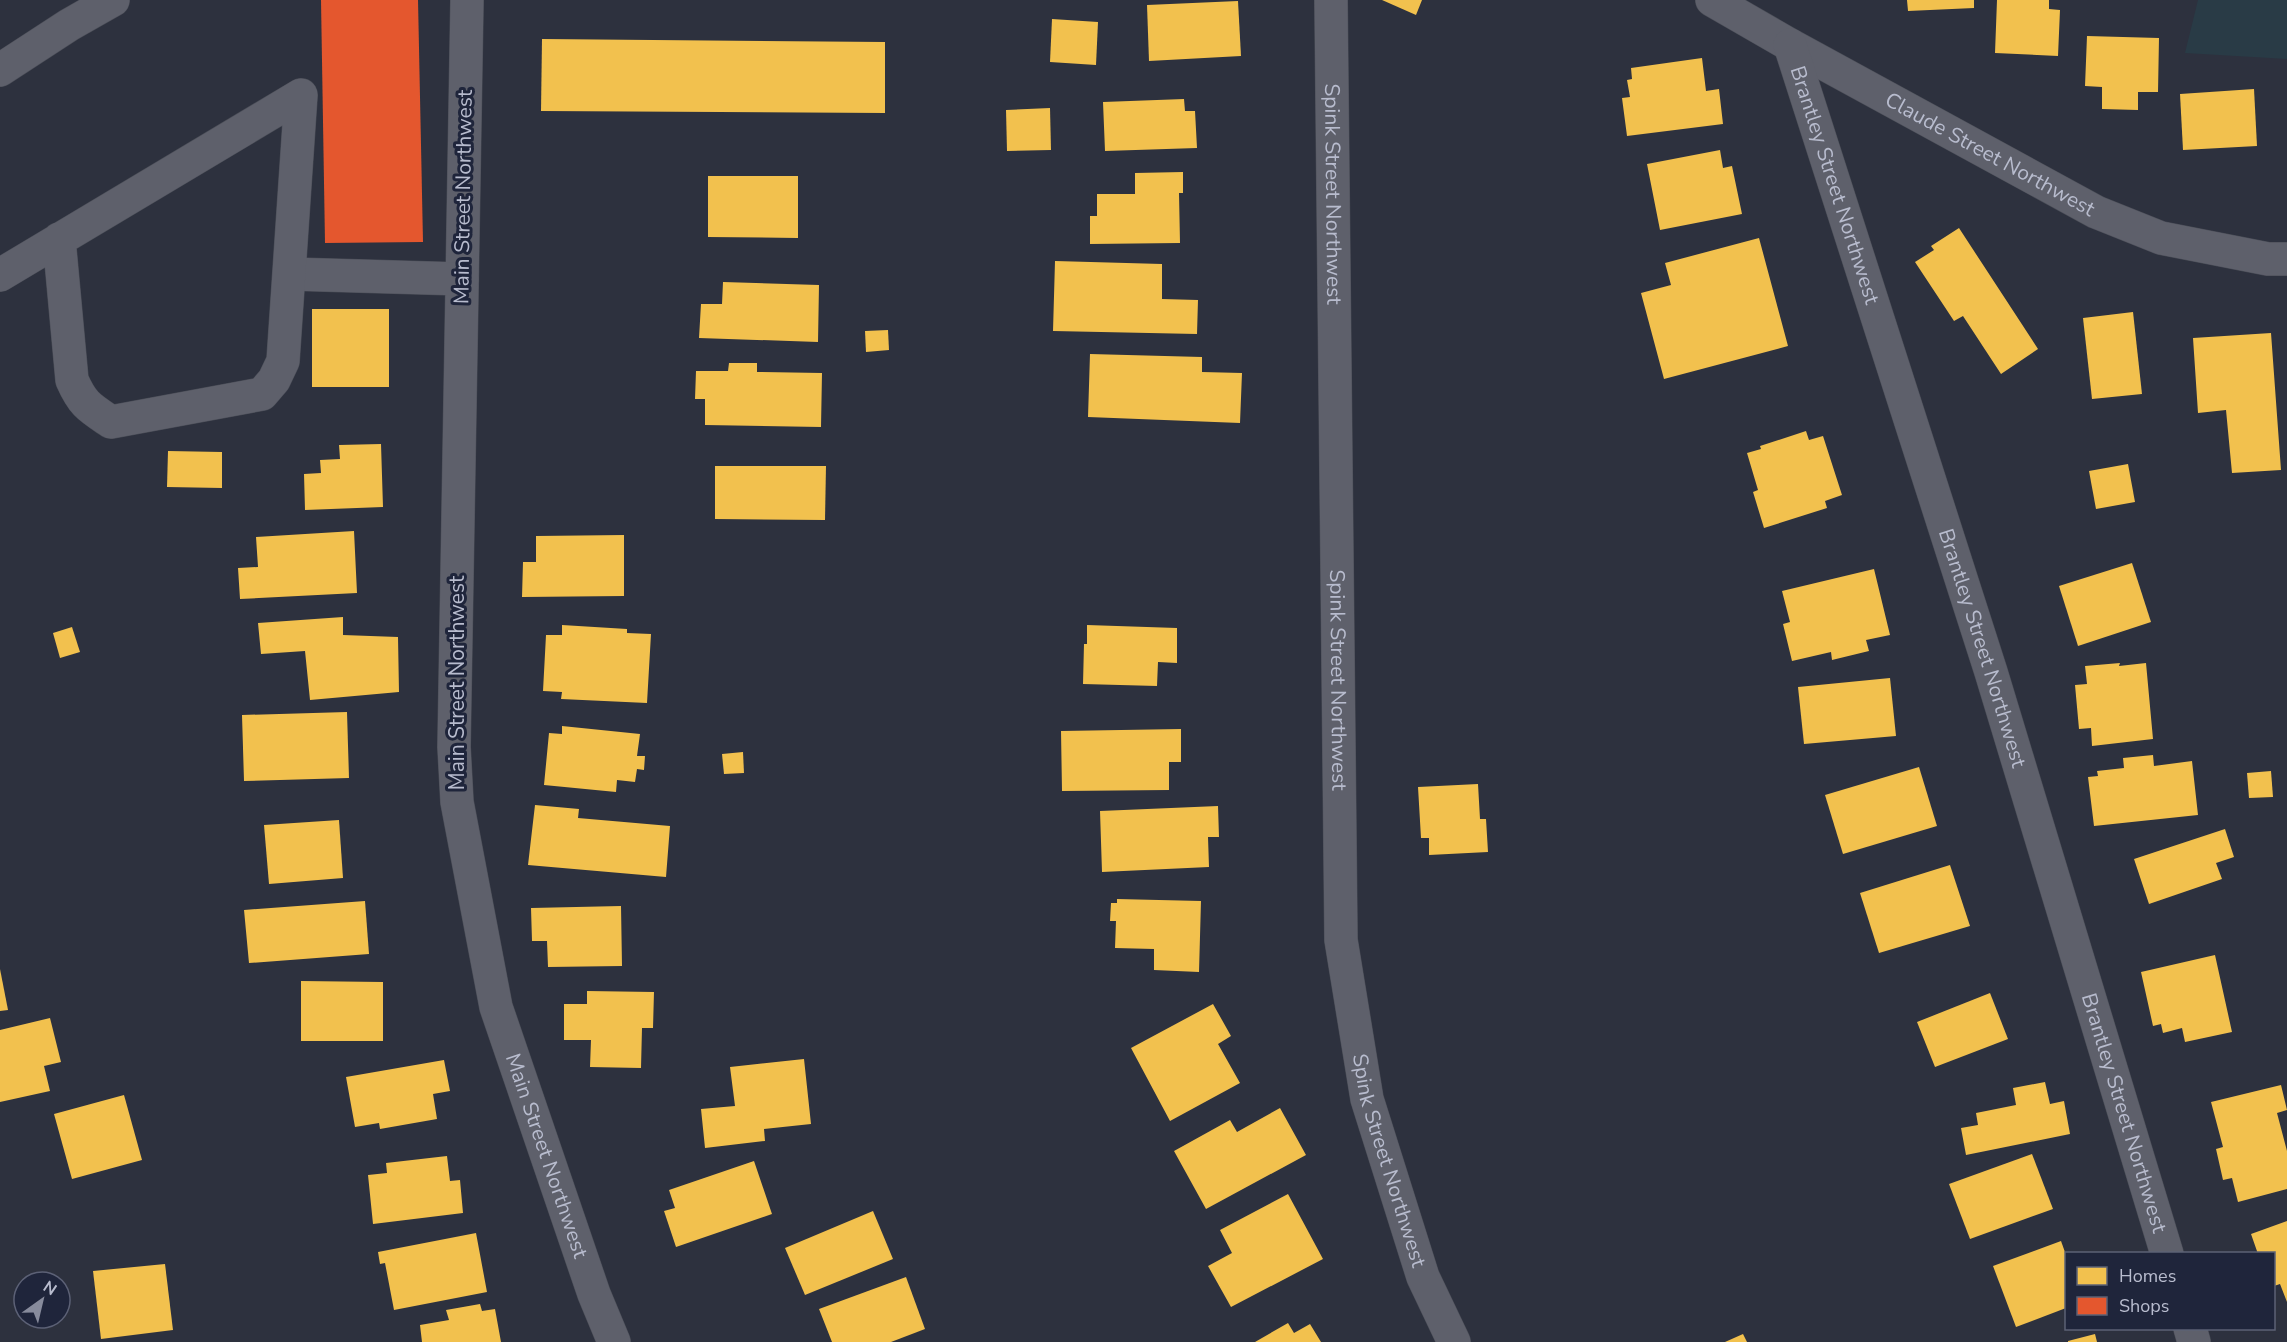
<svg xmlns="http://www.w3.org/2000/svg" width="2287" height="1342" viewBox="0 0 2287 1342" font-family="'Nunito Sans',sans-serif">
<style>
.green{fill:#293b46}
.homes{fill:#f2c14e}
.shops{fill:#e4572e}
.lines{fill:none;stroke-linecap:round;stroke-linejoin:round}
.minor-casing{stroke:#4a4d57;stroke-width:34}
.minor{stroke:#5e606b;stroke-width:33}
.labels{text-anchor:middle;stroke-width:6;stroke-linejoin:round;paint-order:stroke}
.street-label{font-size:21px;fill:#b8bcce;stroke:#1f253b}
</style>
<rect width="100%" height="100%" fill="#2d313e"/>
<polygon class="green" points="2198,0 2287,0 2287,59 2185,53"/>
<g class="homes">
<polygon points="1382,0 1422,0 1416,15"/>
<polygon points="1907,0 1974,0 1974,8 1908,11"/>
<polygon points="1997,0 2049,0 2049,9 2060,10 2058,56 1995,53"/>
<polygon points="1238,1 1241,56 1149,61 1147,5"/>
<polygon points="1052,19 1098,22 1096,65 1050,62"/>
<polygon points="2087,36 2159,38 2158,92 2138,92 2138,110 2102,109 2102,87 2085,86"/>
<polygon points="542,39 885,42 885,113 541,111"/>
<polygon points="1702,58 1706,91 1719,89 1723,124 1627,136 1622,98 1630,97 1627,80 1632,79 1631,68"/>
<polygon points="2254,89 2257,146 2183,150 2180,94"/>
<polygon points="1184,99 1185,111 1195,111 1197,148 1105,151 1103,102"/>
<polygon points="1050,108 1051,150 1007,151 1006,110"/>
<polygon points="1720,150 1723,168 1732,166 1742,214 1660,230 1647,164"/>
<polygon points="1183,172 1183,193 1179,193 1180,243 1090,244 1090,216 1097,216 1097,194 1135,194 1135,173"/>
<polygon points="708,176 798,176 798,238 708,237"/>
<polygon points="1959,228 2038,349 2001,374 1963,316 1954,321 1915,262 1934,250 1931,246"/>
<polygon points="1759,238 1788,346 1664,379 1641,293 1671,285 1665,263"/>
<polygon points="1055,261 1162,264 1162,299 1198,300 1197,334 1053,331"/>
<polygon points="723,282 819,285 818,342 699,338 701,304 722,304"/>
<rect x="312" y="309" width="77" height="78"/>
<polygon points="2133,312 2142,394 2092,399 2083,318"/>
<polygon points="888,330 889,350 866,352 865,331"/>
<polygon points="2271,333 2281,470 2232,473 2226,410 2198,413 2193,338"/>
<polygon points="1090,354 1202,357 1202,372 1242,373 1240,423 1088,417"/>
<polygon points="729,363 757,363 757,372 822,373 821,427 705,425 705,399 695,399 696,371 728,371"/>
<polygon points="1806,431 1809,440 1823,436 1842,495 1825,501 1827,508 1764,528 1753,492 1758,490 1747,453 1761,449 1760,446"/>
<polygon points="381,444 383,507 305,510 304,474 321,473 320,460 340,459 339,445"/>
<polygon points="168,451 222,452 222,488 167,487"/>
<polygon points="2128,464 2135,502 2096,509 2089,471"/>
<polygon points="715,466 826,466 825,520 715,519"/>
<polygon points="354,531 357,593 240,599 238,568 258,567 256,537"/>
<polygon points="624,535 624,596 522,597 523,562 536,562 536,536"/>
<polygon points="2132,563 2151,622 2078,646 2059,586"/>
<polygon points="1874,569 1890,635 1866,640 1869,651 1832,660 1831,652 1792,661 1783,624 1790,622 1782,591"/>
<polygon points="343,617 343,635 398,637 399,692 310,700 305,651 261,654 258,623"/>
<polygon points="562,625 627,629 627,633 651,634 647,703 561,699 562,692 543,691 546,635 562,635"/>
<polygon points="1087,625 1177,628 1177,663 1158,662 1157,686 1083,684 1084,644 1087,644"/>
<polygon points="72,627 80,652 60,658 53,633"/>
<polygon points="2120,663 2119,666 2146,663 2153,739 2092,746 2091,728 2079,729 2075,685 2087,684 2085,666"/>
<polygon points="1890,678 1896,736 1804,744 1798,687"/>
<polygon points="347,712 349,778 244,781 242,715"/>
<polygon points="562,726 640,734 637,756 645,756 644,770 637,769 635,782 617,780 616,792 544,785 549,733 562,734"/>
<polygon points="1181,729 1181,762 1169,762 1169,790 1062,791 1061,731"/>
<polygon points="743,752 744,773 724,774 722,754"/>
<polygon points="2153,755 2154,766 2192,761 2198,815 2094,826 2088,777 2098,776 2097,771 2124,768 2123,758"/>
<polygon points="1919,767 1937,826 1843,854 1825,795"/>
<polygon points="2271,771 2273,797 2249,798 2247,773"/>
<polygon points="1478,784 1480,819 1486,819 1488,852 1429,855 1429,838 1421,838 1418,787"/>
<polygon points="535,805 579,809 578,818 670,826 666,877 528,865"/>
<polygon points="1218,806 1219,837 1208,837 1209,867 1102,872 1100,811"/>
<polygon points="339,820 343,878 269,884 264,825"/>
<polygon points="2225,829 2234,857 2216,863 2222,879 2149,904 2134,859"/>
<polygon points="1950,865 1970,926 1879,953 1860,893"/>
<polygon points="1117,899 1201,901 1199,972 1154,970 1154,949 1115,948 1116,921 1110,921 1111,903 1117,903"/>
<polygon points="365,901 369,954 249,963 244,910"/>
<polygon points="621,906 622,966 548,967 547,941 532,941 531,908"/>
<polygon points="2215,955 2232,1032 2185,1042 2182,1028 2163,1033 2161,1024 2153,1026 2141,972"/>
<polygon points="0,969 8,1010 0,1011"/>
<polygon points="301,981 383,982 383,1041 301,1041"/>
<polygon points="587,991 654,992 653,1028 642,1028 641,1068 590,1067 591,1040 564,1040 564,1004 587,1004"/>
<polygon points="1990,993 2008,1039 1935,1067 1917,1022"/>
<polygon points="1213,1004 1231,1036 1218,1044 1240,1083 1170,1121 1131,1048"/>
<polygon points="50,1018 61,1062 44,1066 50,1091 0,1102 0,1030"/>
<polygon points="804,1059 811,1124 764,1129 765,1141 705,1148 701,1109 735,1106 730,1067"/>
<polygon points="444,1060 450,1091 433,1094 437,1119 380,1129 379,1123 355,1127 346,1077"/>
<polygon points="2045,1082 2050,1104 2064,1101 2070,1134 1966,1155 1961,1128 1978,1125 1976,1113 2016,1105 2013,1088"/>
<polygon points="2281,1085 2287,1110 2277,1113 2287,1151 2287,1189 2238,1202 2232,1178 2223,1180 2216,1149 2223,1147 2211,1102"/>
<polygon points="124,1095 142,1160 72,1179 54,1114"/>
<polygon points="1280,1108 1306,1155 1206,1209 1174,1151 1230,1120 1237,1132"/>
<polygon points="2032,1154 2053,1209 1970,1239 1949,1184"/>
<polygon points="447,1156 450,1181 460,1180 463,1213 373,1224 368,1175 387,1173 386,1163"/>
<polygon points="754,1161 772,1214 676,1247 664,1211 675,1208 669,1190"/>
<polygon points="1288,1194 1323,1259 1231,1307 1208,1266 1232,1253 1220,1230"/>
<polygon points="873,1211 893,1259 805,1295 785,1248"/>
<polygon points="2287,1221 2287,1302 2280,1284 2274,1286 2274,1254 2258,1254 2251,1234"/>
<polygon points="476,1233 487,1292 394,1310 385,1263 380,1264 378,1252"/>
<polygon points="2061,1241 2066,1255 2066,1308 2016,1327 1993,1266"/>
<polygon points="165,1264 173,1330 101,1339 93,1271"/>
<polygon points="906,1277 925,1329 891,1342 832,1342 819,1309"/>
<polygon points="480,1304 482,1311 495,1309 501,1342 422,1342 420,1325 449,1320 446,1310"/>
<polygon points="1288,1323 1294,1333 1310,1324 1321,1342 1255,1342"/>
<polygon points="1743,1334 1747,1342 1725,1342"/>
<polygon points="2095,1334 2097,1342 2068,1342 2068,1341"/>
</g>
<polygon class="shops" points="321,0 418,0 423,242 325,243"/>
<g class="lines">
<defs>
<g id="minor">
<path id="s1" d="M467 0 454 747 457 802 496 1007 594 1294 614 1342"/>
<path id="s2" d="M1331 0 1341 940 1367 1099 1423 1277 1454 1342"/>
<path id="s3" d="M1712 0 1790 45 2096 212 2161 238 2268 259H2287"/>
<path id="s4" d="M1790 45 1991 672 2167 1254"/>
<polyline points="0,70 69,25 113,0"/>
<polyline points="290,274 462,279"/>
<path d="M0 275 301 95 283 361 274 380 262 394 111 422C90 408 83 405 72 380L59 239"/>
<polyline points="2190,1328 2194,1342"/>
</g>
</defs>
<use href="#minor" class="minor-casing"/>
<use href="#minor" class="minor"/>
</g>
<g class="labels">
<g class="street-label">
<text dy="7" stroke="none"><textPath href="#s3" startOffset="318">Claude Street Northwest</textPath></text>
<text dy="7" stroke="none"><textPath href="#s4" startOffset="147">Brantley Street Northwest</textPath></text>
<text dy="7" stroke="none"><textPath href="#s2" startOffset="194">Spink Street Northwest</textPath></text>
<text transform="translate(463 197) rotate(-89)" y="7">Main Street Northwest</text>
<text dy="7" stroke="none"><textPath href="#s4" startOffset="633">Brantley Street Northwest</textPath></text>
<text dy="7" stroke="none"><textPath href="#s2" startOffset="680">Spink Street Northwest</textPath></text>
<text transform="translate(457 683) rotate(-90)" y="7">Main Street Northwest</text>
<text dy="7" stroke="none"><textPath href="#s4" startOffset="1119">Brantley Street Northwest</textPath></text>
<text dy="7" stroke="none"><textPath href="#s1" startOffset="1168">Main Street Northwest</textPath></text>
<text dy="7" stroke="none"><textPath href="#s2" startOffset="1166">Spink Street Northwest</textPath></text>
</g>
</g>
<rect x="2065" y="1252" width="210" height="78" fill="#1f253b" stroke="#5c6176" stroke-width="1.5"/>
<rect x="2077" y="1267" width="30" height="18" fill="#f2c14e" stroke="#5c6176" stroke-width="1.5"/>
<text x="2119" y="1282" font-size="18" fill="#b8bcce">Homes</text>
<rect x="2077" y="1297" width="30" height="18" fill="#e4572e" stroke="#5c6176" stroke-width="1.5"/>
<text x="2119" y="1312" font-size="18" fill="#b8bcce">Shops</text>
<g transform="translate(42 1300) rotate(34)"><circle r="28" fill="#1f253b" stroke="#5c6176" stroke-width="1.5"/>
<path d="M0-4.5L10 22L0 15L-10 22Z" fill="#878b9c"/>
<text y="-9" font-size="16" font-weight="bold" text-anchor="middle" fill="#b8bcce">N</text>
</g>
</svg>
